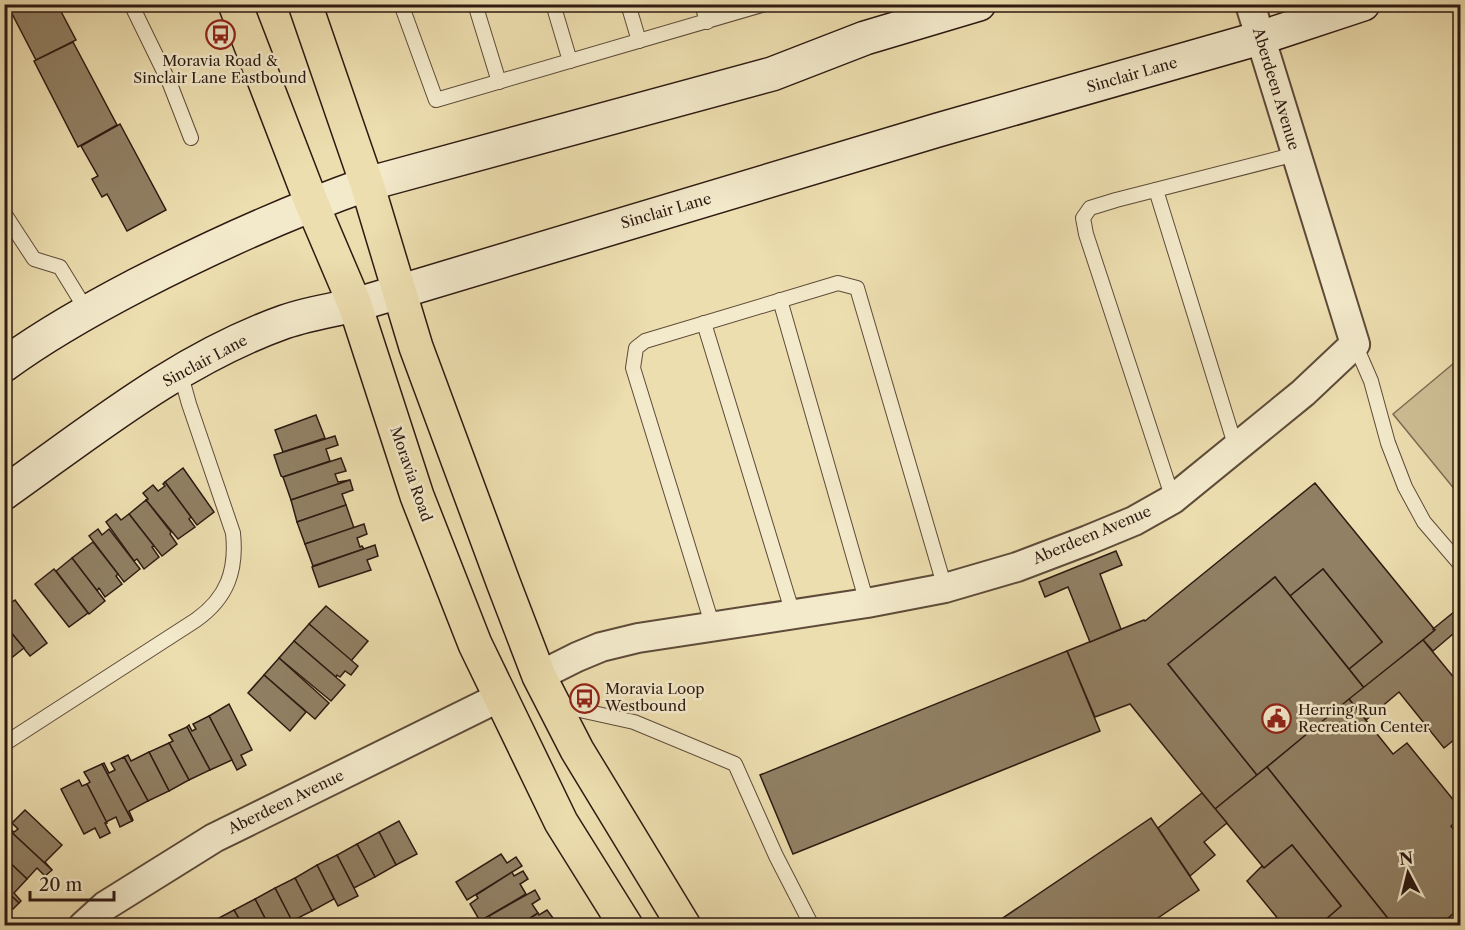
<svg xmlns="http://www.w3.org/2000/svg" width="1465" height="930" viewBox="0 0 1465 930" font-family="'Libre Caslon Text',serif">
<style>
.green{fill:#cdbd94;stroke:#7e6c53;stroke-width:1.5}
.building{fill:#918064;stroke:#2e1a12;stroke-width:1.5}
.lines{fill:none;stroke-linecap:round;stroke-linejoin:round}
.lane-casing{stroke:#5e4b39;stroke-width:16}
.street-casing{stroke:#5e4b39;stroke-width:32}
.secondary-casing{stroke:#2e1a12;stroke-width:36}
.primary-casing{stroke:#2e1a12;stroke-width:36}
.lane{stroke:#f3eacb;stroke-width:14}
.street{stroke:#f3eacb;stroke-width:28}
.secondary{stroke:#f3eacb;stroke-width:33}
.primary{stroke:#eddeaf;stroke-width:33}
.labels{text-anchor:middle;stroke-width:5;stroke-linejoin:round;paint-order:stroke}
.poi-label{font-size:15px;fill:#2e1a12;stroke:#f3eacb;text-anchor:start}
.street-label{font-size:15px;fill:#2e1a12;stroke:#f3eacb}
</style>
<rect width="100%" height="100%" fill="#eddeaf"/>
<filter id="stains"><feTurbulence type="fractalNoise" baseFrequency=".00333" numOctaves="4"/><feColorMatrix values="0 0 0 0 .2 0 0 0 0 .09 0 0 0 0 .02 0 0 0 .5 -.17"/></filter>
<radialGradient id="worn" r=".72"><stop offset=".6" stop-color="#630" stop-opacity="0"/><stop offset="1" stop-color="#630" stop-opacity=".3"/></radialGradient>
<polygon class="green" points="1460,358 1460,496 1393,414"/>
<g class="building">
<polygon points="7,4 57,4 76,40 36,60"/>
<polygon points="73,42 117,125 78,147 34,61"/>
<polygon points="120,124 166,210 127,231 107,194 102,197 92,179 98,176 81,146"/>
<polygon points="316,415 325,438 283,452 275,430"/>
<polygon points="335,436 338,445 326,449 330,461 283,477 281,476 274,455"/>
<polygon points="341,458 346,471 335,474 338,482 350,480 291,500 283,477"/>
<polygon points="183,468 214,512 197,525 165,482"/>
<polygon points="350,480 353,490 342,494 346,505 297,522 291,500"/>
<polygon points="165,482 191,517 189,519 195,527 178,539 146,500 148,499 143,493 153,485 158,491 165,486 163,484"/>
<polygon points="1315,483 1435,630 1364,688 1349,669 1382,642 1323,569 1290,596 1275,577 1168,664 1257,775 1215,809 1130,704 1095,717 1067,651 1144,620 1145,621"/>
<polygon points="146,500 171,532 170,534 177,544 162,556 129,514"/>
<polygon points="346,505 354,528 305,544 297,522"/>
<polygon points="116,514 121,520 129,514 154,546 152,547 159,557 144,569 137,559 134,561 106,522"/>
<polygon points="364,524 367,534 357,538 360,547 362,546 364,549 313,566 305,544"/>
<polygon points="98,529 102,535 109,529 140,569 124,582 89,536"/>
<polygon points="93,542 118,574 116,576 122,584 105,597 99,588 97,591 72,558"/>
<polygon points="375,545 378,556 367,560 371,570 319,587 312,567"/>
<polygon points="1116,551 1122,565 1100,574 1121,629 1090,642 1068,587 1045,597 1039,582"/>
<polygon points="72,558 105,601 89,614 56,571"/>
<polygon points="54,569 88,613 69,627 35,584"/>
<polygon points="1323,569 1382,642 1349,669 1290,596"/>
<polygon points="1275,577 1364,688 1257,775 1168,664"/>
<polygon points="5,598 9,604 15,600 47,643 30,656 4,624"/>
<polygon points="326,606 368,641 351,661 309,624"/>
<polygon points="1460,607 1460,628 1433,651 1423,640 1435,630 1433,629"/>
<polygon points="4,624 24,648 5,663 4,663"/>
<polygon points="309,624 358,666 351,675 345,671 340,677 337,675 336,677 294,641"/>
<polygon points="1423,640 1460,685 1460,735 1444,748 1399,692 1366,720 1349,699"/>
<polygon points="294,641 345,685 331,701 279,658"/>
<polygon points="1067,651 1100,731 793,854 760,775"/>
<polygon points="279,658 329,703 315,719 264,675"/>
<polygon points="264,675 306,712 290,731 248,693"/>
<polygon points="1349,699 1393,754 1407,743 1460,808 1460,818 1451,826 1460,837 1460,908 1439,926 1394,926 1267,767"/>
<polygon points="229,704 252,750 241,755 246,765 237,770 209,716"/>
<polygon points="209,716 232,760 210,770 187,727 189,725 192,731 196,729 193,724"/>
<polygon points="187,727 210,770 189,780 169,743 173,741 169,735"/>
<polygon points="169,743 189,780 169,791 149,752"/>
<polygon points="149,752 169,791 148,801 124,757 128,755 131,761"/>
<polygon points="124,757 148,801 129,811 133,820 132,821 102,764 104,763 109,773 115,770 111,763"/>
<polygon points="102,764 132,821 120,827 116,817 106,822 87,784 90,782 84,772"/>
<polygon points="1267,767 1394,926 1318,926 1341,906 1292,845 1264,868 1215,809"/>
<polygon points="79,780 82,786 87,784 107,823 105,823 110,833 100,838 95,828 84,834 61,789"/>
<polygon points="1202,793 1227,823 1204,842 1215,855 1190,876 1158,828"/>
<polygon points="25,810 62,845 45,862 52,870 8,829 9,828 14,832 18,829 12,823"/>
<polygon points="1151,818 1199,890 1146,926 991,926"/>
<polygon points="399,821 417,854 396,865 379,832"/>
<polygon points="8,829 52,870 45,876 37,868 27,879 4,857 4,833"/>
<polygon points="379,832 396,865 375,877 357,844"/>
<polygon points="357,844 375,877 354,888 337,855"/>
<polygon points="1292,845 1341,906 1318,926 1284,926 1247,881 1262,866 1264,868"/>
<polygon points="501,854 507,863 516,857 522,866 467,900 456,882"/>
<polygon points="337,855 358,896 338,906 317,865"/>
<polygon points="4,857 27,879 14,893 21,901 19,903 4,889"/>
<polygon points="317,865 334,899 312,911 295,878"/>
<polygon points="523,871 528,879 520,884 526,894 480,921 470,904 478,898 476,895 512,872 514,876"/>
<polygon points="295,878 312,911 292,921 275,888"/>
<polygon points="275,888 292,921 285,926 269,926 255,899"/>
<polygon points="4,889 19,903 13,909 7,904 4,906"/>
<polygon points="535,890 540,899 532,904 538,913 518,926 483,926 482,923 490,918 489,916"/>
<polygon points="255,899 269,926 243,926 234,910"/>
<polygon points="1460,908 1460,926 1439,926"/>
<polygon points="234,910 243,926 215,926 213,921"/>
<polygon points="547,910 553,918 544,924 546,926 518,926 538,913 539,915"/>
</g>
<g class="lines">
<defs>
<g id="lane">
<polyline points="131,4 170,84 191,138"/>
<polyline points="401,4 436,100 765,4"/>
<polyline points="475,4 499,82"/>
<polyline points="553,4 570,61"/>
<polyline points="628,4 639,41"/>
<polyline points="702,4 707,22"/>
<polyline points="1156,190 1236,448"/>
<polyline points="4,213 34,259 60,267 87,311"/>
<polyline points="780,300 867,603"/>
<polyline points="704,323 793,614"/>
<polyline points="1355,344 1371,381 1388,443 1405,487 1424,522 1460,564"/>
<polyline points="1173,499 1086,234 1083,218 1090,208 1116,200 1296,154"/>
<polyline points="713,627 633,368 636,348 645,341 838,283 857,288 945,588"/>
<polyline points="557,705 634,722 735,764 776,856 812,926"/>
<path d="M4 744 196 620C227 598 237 571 233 533L189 404 180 372"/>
</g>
<g id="street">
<polyline points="539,676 577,657 601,647 638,638 867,603 945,588 1017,567 1088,540 1134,521 1173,499 1303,393 1355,344 1250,4"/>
<polyline points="83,926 105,906 214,838 500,697"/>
</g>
<g id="secondary">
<path d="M4 365C46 334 91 309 137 285 211 247 288 212 367 184L772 74 865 38 979 4"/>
<path d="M4 493C93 430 180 359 284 322 307 314 332 310 355 305L938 130 1260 38 1363 4"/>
</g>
<g id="primary">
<polyline points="235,4 312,204 355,305 417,496 475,644 561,822 626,926"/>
<polyline points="305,4 367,184 416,347 503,582 539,676 577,750 684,926"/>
</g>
</defs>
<use href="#lane" class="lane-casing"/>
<use href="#street" class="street-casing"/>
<use href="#secondary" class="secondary-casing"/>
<use href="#primary" class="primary-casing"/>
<use href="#lane" class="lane"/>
<use href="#street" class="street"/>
<use href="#secondary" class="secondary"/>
<use href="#primary" class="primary"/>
</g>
<defs>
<symbol id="bus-ring" viewBox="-11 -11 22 22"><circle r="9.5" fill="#f3eacb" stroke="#8f2418" stroke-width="1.5"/><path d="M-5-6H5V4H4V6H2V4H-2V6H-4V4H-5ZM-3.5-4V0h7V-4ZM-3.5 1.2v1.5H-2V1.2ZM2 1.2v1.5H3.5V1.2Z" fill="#8f2418"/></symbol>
<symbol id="civic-ring" viewBox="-11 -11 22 22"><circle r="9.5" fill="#f3eacb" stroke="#8f2418" stroke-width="1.5"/><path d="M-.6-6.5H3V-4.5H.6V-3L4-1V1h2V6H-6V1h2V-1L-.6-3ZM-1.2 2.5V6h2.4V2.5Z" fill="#8f2418"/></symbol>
</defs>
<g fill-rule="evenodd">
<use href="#bus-ring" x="204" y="18" width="33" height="33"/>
<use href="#bus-ring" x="568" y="682" width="33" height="33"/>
<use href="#civic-ring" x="1260" y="702" width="33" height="33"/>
</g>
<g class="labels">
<g class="poi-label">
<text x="220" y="66" text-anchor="middle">Moravia Road &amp;<tspan x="220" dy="17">Sinclair Lane Eastbound</tspan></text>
<text x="605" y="694">Moravia Loop<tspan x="605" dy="17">Westbound</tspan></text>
<text x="1298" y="715">Herring Run<tspan x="1298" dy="17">Recreation Center</tspan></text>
</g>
<g class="street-label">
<text transform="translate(1132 75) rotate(-16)" y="5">Sinclair Lane</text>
<text transform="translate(1276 89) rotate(73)" y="5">Aberdeen Avenue</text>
<text transform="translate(666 211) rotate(-16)" y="5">Sinclair Lane</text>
<text transform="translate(205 361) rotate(-28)" y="5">Sinclair Lane</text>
<text transform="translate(411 474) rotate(71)" y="5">Moravia Road</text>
<text transform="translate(1092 535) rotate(-23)" y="5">Aberdeen Avenue</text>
<text transform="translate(286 802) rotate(-26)" y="5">Aberdeen Avenue</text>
</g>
</g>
<rect width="1465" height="930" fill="none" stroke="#eddeaf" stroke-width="24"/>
<rect x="6" y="6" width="1453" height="918" fill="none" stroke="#2e1a12" stroke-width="3"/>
<rect x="12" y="12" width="1441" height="906" fill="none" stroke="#2e1a12" stroke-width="1.5"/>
<g transform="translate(1408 873) rotate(353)" stroke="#f3eacb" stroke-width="4.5" paint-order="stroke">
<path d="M0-4.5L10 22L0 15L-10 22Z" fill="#2e1a12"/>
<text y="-9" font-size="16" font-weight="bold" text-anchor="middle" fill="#2e1a12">N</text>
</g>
<path d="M30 891v9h84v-9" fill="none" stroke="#2e1a12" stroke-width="3"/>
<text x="39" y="891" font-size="18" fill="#2e1a12" stroke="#f3eacb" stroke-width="4.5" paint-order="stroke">20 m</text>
<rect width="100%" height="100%" filter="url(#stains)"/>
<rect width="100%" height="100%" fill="url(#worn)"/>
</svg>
